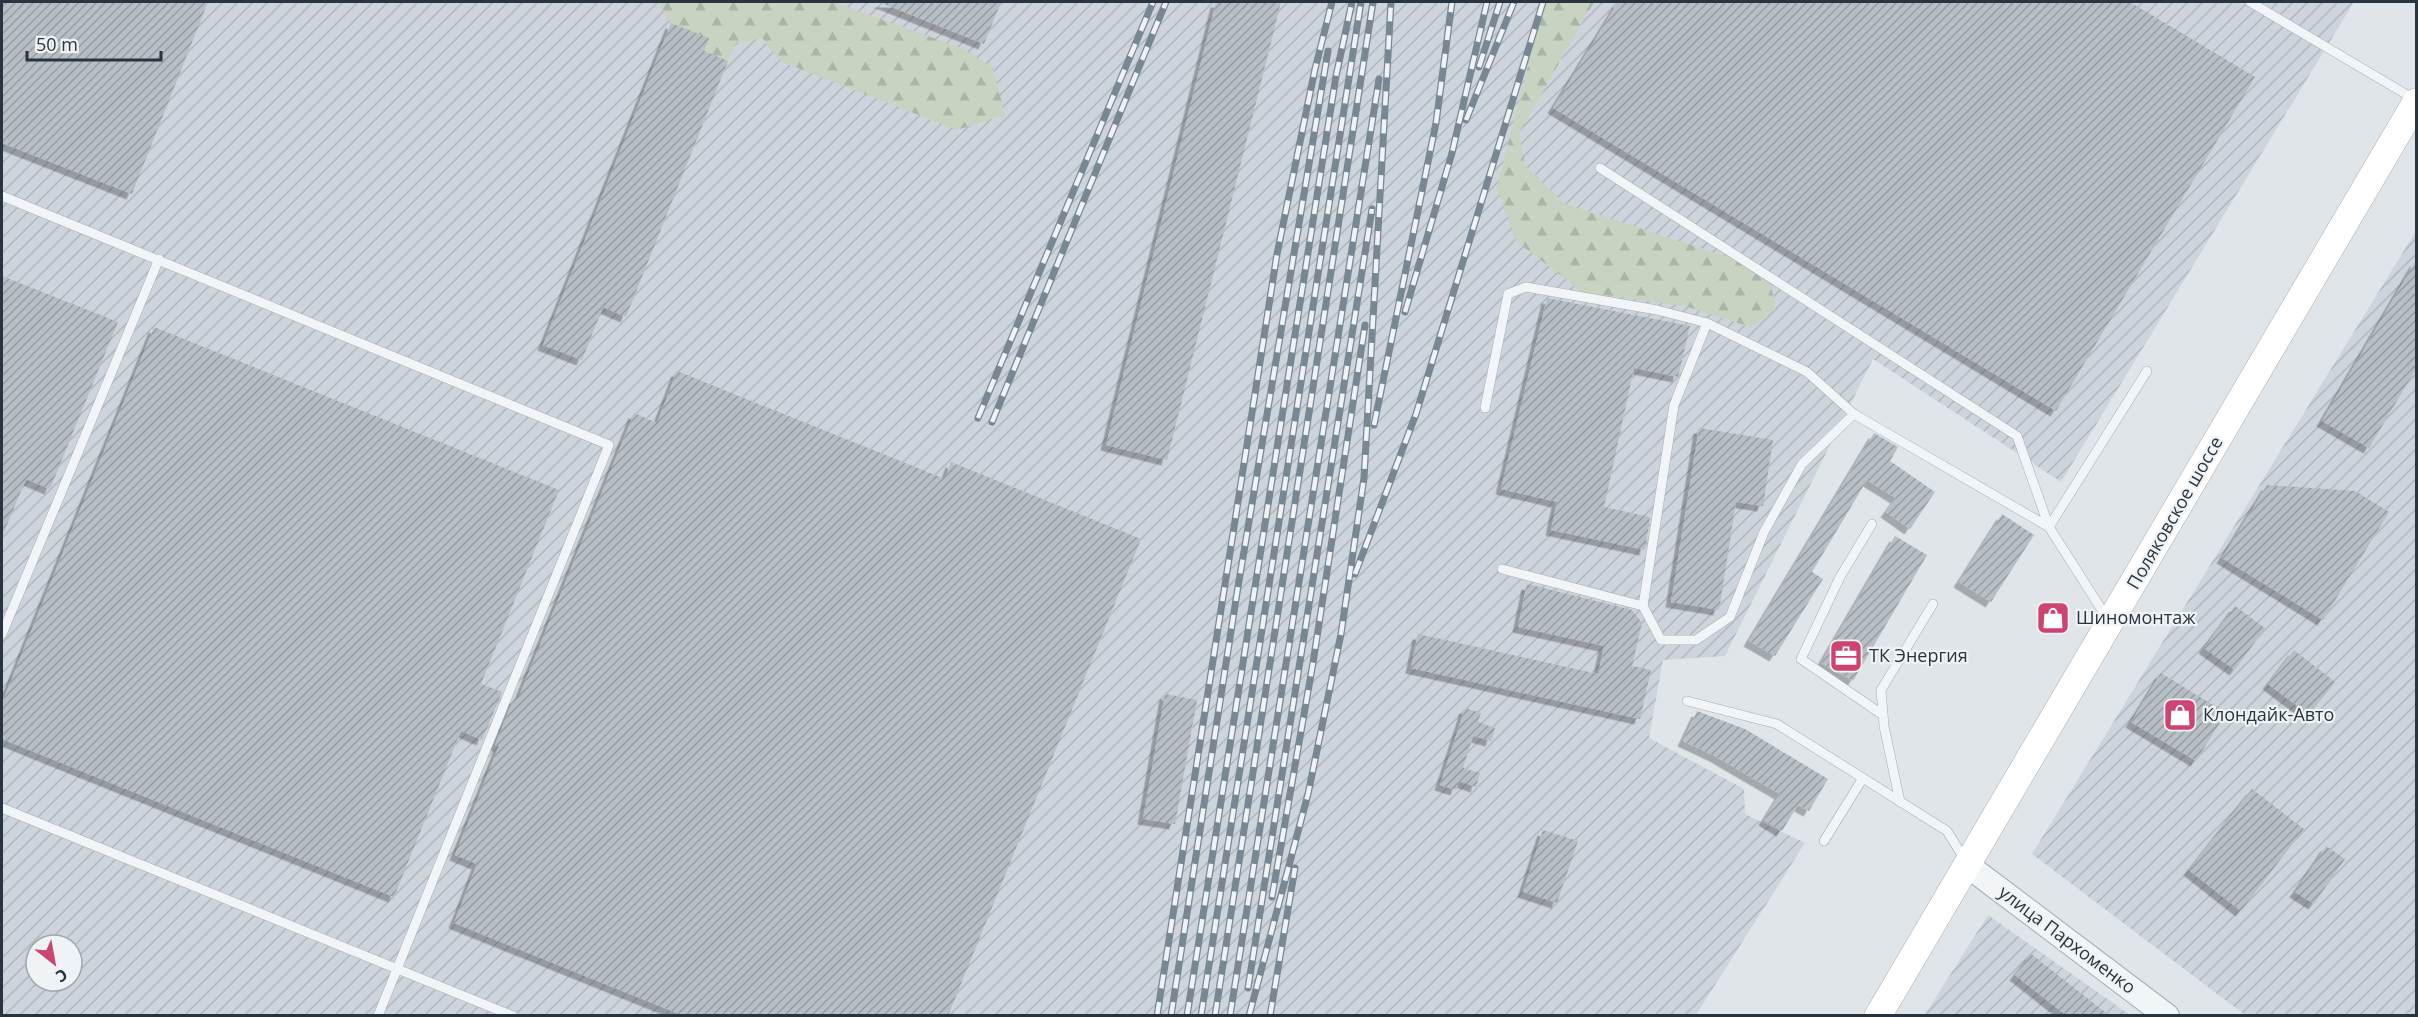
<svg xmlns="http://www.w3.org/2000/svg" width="2418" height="1017" viewBox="0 0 2418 1017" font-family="'Open Sans',sans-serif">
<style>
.industrial{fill:url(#industrial-furrows);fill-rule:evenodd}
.forest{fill:url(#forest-firs)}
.building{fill:url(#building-hatch);filter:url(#shadow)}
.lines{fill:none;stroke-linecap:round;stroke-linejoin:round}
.service-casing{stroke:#a5adb3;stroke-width:10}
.tertiary-casing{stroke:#a5adb3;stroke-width:26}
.secondary-casing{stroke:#a5adb3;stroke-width:28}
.service{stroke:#f2f5f7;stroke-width:9}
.tertiary{stroke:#f2f5f7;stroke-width:24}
.secondary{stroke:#fff;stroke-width:27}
.rail-casing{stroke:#798792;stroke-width:7}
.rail{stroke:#eff3f6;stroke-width:4.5;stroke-dasharray:14;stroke-linecap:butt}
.labels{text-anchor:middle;stroke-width:4.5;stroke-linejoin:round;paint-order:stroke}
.street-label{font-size:18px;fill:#283540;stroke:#eff3f6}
.poi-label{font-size:18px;fill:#283540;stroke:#eff3f6;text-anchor:start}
</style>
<defs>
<pattern id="industrial-furrows" width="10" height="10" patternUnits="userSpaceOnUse" patternTransform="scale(1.5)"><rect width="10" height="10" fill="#ced4db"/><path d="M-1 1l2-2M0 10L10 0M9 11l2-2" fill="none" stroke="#b1b7bd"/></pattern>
<pattern id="forest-firs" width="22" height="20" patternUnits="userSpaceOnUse" patternTransform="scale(1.5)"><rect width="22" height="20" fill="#c8d3c1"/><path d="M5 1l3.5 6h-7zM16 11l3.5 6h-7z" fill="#acb6a7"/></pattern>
<pattern id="building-hatch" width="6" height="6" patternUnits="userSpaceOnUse" patternTransform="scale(1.5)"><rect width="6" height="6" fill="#b7bfc5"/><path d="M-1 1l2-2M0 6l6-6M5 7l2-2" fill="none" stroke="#959ca1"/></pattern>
<filter id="shadow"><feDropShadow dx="-5.5" dy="5.5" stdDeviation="0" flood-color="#0004"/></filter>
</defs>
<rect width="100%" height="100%" fill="#e0e5e9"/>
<g class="industrial">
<path d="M2 2H2354L2061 482 1873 359 1725 656 1663 660 1649 738 1744 789 1745 814 1805 843 1696 1015 2 1016ZM36 945H72V981H36Z"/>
<polygon points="2416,231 2416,1015 2245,1015 2032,854"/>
<polygon points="1988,915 2130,1015 1924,1016"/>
</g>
<g class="forest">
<polygon points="657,2 833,2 964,49 993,68 1005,115 957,130 780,61 762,38 736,43 728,61 704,51 709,38 671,23"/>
<polygon points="1544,2 1594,2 1519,133 1525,165 1565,204 1735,259 1770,281 1776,309 1751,327 1685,306 1582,292 1516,241 1497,188"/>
</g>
<g class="building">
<polygon points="2,2 208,2 132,194 2,143"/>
<polygon points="879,2 1001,2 984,44"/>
<polygon points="1216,2 1281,2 1167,460 1106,445"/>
<polygon points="1618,2 2130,2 2255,77 2056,411 1553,108"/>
<polygon points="671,23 709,38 704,51 728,61 626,317 603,307 582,360 543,345"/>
<polygon points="2416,260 2416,369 2369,448 2322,421"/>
<polygon points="2,276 118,322 50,489 26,479 2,537"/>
<polygon points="1547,298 1690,326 1678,377 1634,368 1604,507 1650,517 1645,550 1551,530 1557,502 1501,489"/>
<polygon points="154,327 559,490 481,684 502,692 482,740 461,731 394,897 2,739 2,703"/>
<polygon points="677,371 945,479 951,462 1141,539 948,1016 684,1016 454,923 477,864 455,855 499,746 495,745 514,697 518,699 634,413 657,423"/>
<polygon points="1699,428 1773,440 1763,506 1736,502 1719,610 1671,602"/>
<polygon points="1874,433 1898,447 1890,461 1935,492 1910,529 1886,512 1896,498 1867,480 1812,572 1823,579 1775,656 1749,641"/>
<polygon points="2267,485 2355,491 2389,512 2323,620 2222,558"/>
<polygon points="2002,514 2034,535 1991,602 1959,582"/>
<polygon points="1895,536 1927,555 1853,681 1821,663"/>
<polygon points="1527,584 1632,610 1642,623 1632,666 1651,670 1640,719 1411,668 1418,634 1598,674 1604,646 1518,627"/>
<polygon points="2235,606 2265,628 2235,670 2204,648"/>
<polygon points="2294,650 2335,682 2309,715 2268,684"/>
<polygon points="2161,673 2226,713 2196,761 2131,722"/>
<polygon points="1165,694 1197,700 1175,824 1143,819"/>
<polygon points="1465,708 1481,713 1478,722 1495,728 1491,741 1473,736 1463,768 1480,773 1476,787 1459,781 1456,790 1440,785"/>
<polygon points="1697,711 1745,729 1828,779 1809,811 1798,805 1782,831 1764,820 1780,794 1715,756 1683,741"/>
<polygon points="2252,789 2304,829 2241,911 2189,870"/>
<polygon points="1543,830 1578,841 1557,903 1523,892"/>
<polygon points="2326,846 2345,859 2314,904 2295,892"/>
<polygon points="2031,954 2110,1016 2067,1016 2015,975"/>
</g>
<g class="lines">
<defs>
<g id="service">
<polyline points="2250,2 2414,99"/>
<polyline points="1600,168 2017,436 2049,527"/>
<polyline points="2,196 609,445 378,1016"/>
<polyline points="1707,323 1807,372 1854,414"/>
<polyline points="1485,408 1508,294 1526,287 1657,310 1707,323 1674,405 1643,606 1661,640 1696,640 1730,617 1764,532 1802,464 1854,414 2049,527 2107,618"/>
<polyline points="1872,524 1840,577 1801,659 1883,715"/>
<polyline points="2049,527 2147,371"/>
<polyline points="1502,569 1643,606"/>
<polyline points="2,634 159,259"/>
<polyline points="1687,701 1777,724 1947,831 1965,860"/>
<polyline points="1900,802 1884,726 1881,690 1933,604"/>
<polyline points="2,808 513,1016"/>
<polyline points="1824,841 1863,778"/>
</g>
<polyline id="tertiary" points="1967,865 2167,1016"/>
<polyline id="secondary" points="1878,1016 2416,102"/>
</defs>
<use href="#service" class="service-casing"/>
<use href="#tertiary" class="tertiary-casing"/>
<use href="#secondary" class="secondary-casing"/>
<use href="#service" class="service"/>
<use href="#tertiary" class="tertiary"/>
<use href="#secondary" class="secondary"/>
<defs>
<g id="rail">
<polyline points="1479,67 1500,2"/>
<polyline points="1466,120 1514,2"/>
<polyline points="1405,312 1452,153 1487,2"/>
<polyline points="978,418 1153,2"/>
<polyline points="992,422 1166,2"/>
<polyline points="1374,425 1436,123 1452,2"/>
<polyline points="1355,574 1416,414 1543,2"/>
<polyline points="1272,897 1313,663 1365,325"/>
<polyline points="1248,988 1372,209"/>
<polyline points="1157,1016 1277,254 1315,69 1332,2"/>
<polyline points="1171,1016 1237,593 1328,51"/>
<polyline points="1187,1016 1336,76 1352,2"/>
<polyline points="1201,1016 1361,2"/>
<polyline points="1215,1016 1373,2"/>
<polyline points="1230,1016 1379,79"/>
<polyline points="1249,1016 1308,794 1341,634 1364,478 1391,2"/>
<polyline points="1270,1016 1295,868"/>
</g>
</defs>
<use href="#rail" class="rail-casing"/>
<use href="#rail" class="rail"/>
</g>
<defs>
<symbol id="shop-square" viewBox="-11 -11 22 22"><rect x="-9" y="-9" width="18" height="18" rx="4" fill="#ce4470" stroke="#eff3f6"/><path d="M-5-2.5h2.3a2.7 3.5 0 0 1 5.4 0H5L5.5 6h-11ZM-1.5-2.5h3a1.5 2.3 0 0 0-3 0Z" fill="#fff"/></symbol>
<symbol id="office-square" viewBox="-11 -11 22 22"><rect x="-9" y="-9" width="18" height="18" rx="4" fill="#ce4470" stroke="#eff3f6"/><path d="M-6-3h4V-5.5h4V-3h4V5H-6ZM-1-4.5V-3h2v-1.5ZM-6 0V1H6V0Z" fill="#fff"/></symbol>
</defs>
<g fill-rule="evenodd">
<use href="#shop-square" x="2034" y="599" width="38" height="38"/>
<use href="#office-square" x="1827" y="637" width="38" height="38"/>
<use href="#shop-square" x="2161" y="696" width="38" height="38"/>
</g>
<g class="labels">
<g class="street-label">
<text transform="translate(2175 513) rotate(-60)" y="6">Поляковское шоссе</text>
<text transform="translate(2067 940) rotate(37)" y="6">улица Пархоменко</text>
</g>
<g class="poi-label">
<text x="2076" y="624">Шиномонтаж</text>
<text x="1869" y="662">ТК Энергия</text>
<text x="2203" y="721">Клондайк-Авто</text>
</g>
</g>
<rect width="2418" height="1017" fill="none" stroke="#283540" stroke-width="6"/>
<g transform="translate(54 963) rotate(149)"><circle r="28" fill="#eff3f6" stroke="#9fa7ad" stroke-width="1.5"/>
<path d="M0-4.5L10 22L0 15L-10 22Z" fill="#ce4470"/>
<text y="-9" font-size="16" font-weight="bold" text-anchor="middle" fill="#283540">С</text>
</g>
<path d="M27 51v9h134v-9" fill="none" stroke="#283540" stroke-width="3"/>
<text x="36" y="51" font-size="18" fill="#283540" stroke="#eff3f6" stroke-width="4.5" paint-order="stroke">50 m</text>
</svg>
